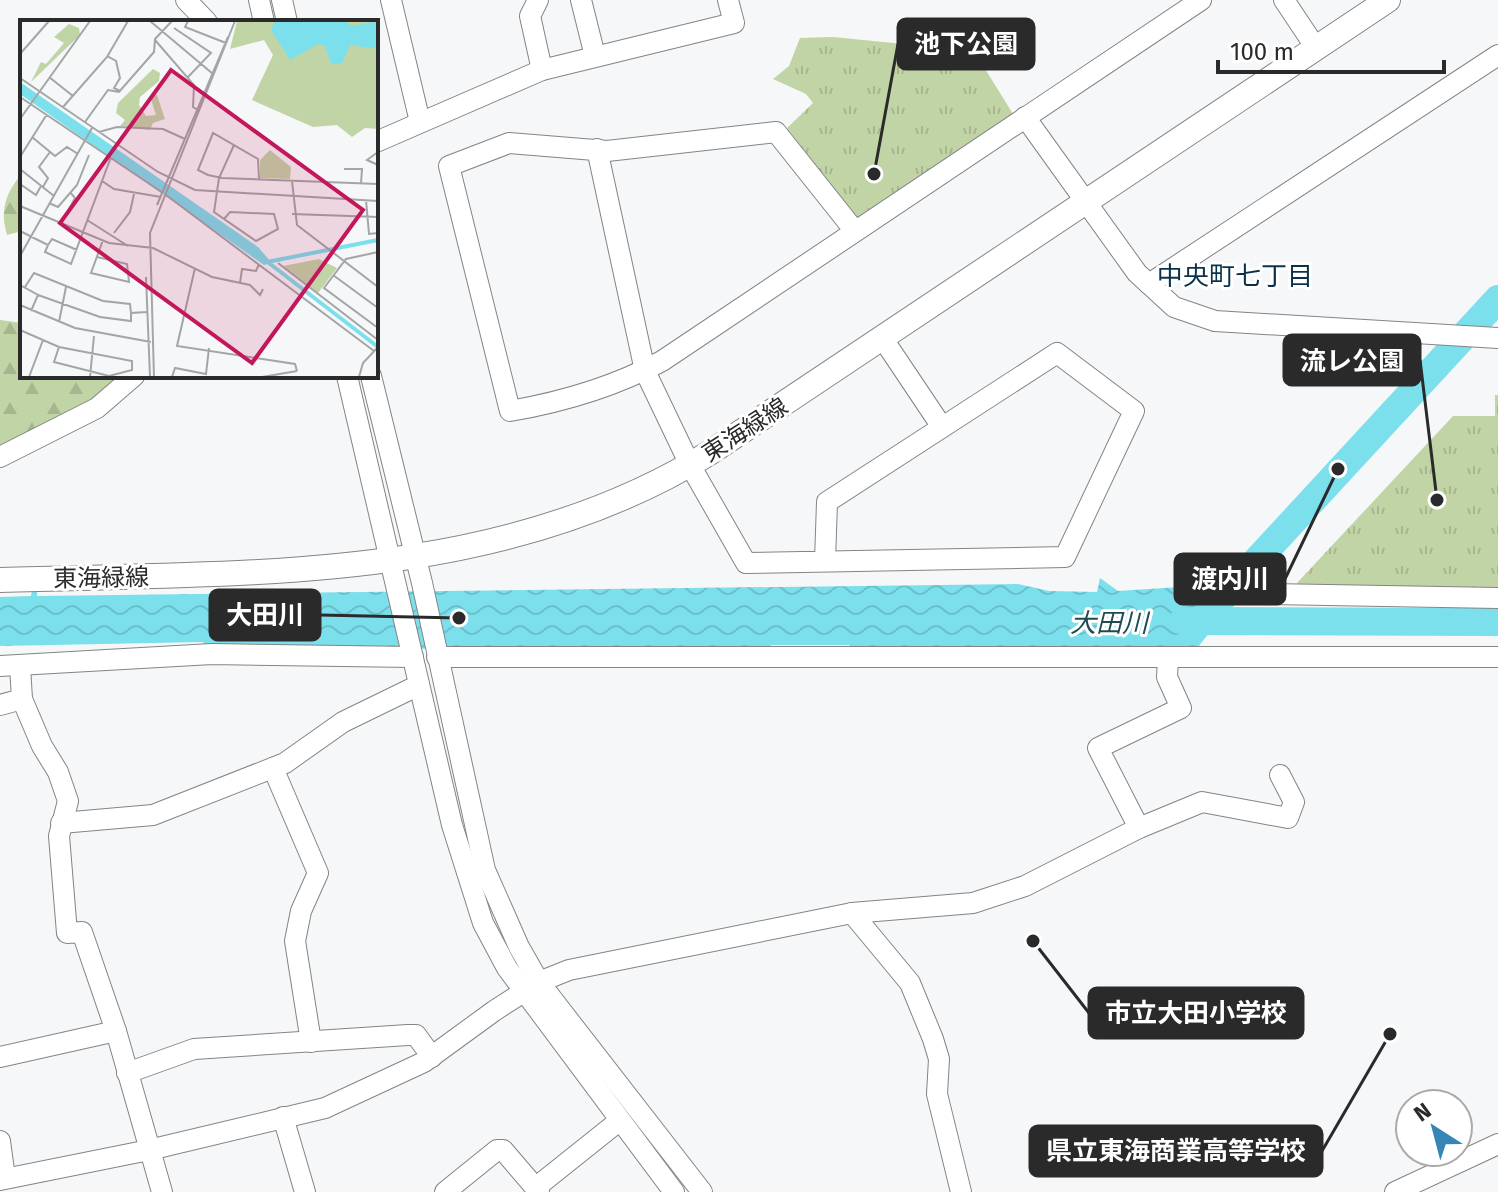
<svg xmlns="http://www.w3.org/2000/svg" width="1498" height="1192" viewBox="0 0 1498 1192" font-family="'Fira Sans','Noto Sans JP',sans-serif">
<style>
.forest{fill:url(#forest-firs)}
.park{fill:url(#park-tufts)}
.water{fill:url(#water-waves)}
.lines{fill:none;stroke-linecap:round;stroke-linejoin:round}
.river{stroke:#7be0ec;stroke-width:28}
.minor-casing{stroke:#838485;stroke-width:22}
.major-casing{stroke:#838485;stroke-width:26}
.minor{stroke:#fff;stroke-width:20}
.major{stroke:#fff;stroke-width:24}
.labels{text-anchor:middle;stroke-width:6;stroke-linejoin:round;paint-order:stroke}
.street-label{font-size:24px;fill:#2a2a2b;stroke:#fff}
.neighbourhood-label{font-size:26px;fill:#0b324a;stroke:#fff}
.water-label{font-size:26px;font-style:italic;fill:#1e4c51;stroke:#fff}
.inset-river{fill:none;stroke:#7be0ec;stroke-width:4}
.inset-road{fill:none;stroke:#a4a5a6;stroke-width:2}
.view{fill:#c2185b;fill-opacity:0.15;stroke:#c2185b;stroke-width:4}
.inset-edge{fill:none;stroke:#2a2a2b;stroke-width:4}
.leader{fill:none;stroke:#2a2a2b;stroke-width:3}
.callout-dot{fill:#2a2a2b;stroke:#fff;stroke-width:3}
.callout{fill:#2a2a2b;stroke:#2a2a2b;stroke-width:3}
.callout-label{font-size:26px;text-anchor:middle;font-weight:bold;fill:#fff}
</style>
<defs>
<pattern id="forest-firs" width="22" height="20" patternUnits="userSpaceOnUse" patternTransform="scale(2)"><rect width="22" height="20" fill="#c1d4a6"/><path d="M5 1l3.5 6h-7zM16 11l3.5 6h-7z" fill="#a6b68f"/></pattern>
<pattern id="park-tufts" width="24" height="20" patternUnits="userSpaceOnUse" patternTransform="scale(2)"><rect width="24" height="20" fill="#c1d4a6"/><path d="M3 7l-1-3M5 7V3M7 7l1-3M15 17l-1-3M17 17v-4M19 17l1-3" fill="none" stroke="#a6b68f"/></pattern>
<pattern id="water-waves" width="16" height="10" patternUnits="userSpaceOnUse" patternTransform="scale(2)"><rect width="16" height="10" fill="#7be0ec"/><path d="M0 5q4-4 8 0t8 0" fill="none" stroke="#6ac0cb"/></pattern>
</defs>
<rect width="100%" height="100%" fill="#f6f7f8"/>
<g class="forest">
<path d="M20 176 22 231 7 235C0 212 5 194 20 176Z"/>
<polygon points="0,320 22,323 22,376 114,376 116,386 0,448"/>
</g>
<g class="park">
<polygon points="833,37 974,51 1013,114 858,220 787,128 813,103 806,94 773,79 789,66 800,38"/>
<polygon points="1495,395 1498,395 1498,592 1302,592 1297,583 1453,416 1495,416"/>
</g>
<polygon class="water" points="1100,578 1118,591 1180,587 1229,608 1198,647 851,649 849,645 772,645 767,648 207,649 203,642 0,646 0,597 31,596 32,590 37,590 37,596 1018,584 1049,591 1097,592"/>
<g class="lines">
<g class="river">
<polyline points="1183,621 1498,622"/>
<polyline points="1201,621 1498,299"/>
</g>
<defs>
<g id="minor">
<polyline points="186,0 207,22"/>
<polyline points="259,0 264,22"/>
<polyline points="282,0 287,22"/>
<polyline points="391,0 420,122"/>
<polyline points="538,0 530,16 542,70"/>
<polyline points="581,0 595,56"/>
<polyline points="1284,0 1316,48"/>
<polyline points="1025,117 1137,273 1174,307 1215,321 1498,338"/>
<polyline points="376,142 542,70 734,23 728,0"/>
<polyline points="597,149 645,371 690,465 746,563 1065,557 1134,411 1057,353 827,502 825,561"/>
<path d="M854 230 776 132 607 151 509 143 449 166 510 411C562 402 616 386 662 361L1201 0"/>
<polyline points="1149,284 1498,55"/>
<polyline points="883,339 942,427"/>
<polyline points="347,376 452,825 483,923 507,968 674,1192"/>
<polyline points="371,376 422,583 485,870 519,947 539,982 702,1192"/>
<polyline points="0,457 97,408 134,376"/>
<polyline points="1263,586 1263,594 1498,598"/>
<polyline points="437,657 1498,657"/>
<polyline points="0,666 212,654 413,657"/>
<polyline points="20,666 22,699 42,746 58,772 68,801 59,836 67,933 82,932 116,1031 162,1192"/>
<polyline points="0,705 22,699"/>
<polyline points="273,768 318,873 301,911 295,941 311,1042"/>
<polyline points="61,823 153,815 285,763 343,722 419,685"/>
<polyline points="1139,828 1098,748 1181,708 1167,677 1168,659"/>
<polyline points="852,913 910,983 933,1039 939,1059 937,1094 961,1192"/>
<polyline points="0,1057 116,1031"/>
<polyline points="127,1073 194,1049 408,1035 416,1035 432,1057"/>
<polyline points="283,1117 305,1192"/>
<polyline points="0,1141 5,1178"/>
<polyline points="0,1180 149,1150 325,1108 424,1062 494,1011 539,982 569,970 852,913 973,903 1025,886 1139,828 1202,802 1288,818 1294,802 1280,775"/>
<polyline points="535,1188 619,1121"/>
<polyline points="445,1192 497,1150 503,1150 539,1192"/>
<polyline points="1395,1192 1498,1144"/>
</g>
<path id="major" d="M0 580C241 572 498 585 711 452L1388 0"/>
</defs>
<use href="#minor" class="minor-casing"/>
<use href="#major" class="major-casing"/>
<use href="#minor" class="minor"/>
<use href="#major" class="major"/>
</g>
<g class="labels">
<g class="street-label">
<text transform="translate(745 430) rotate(-33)" y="8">東海緑線</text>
<text transform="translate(101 578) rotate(-1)" y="8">東海緑線</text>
</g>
<g class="neighbourhood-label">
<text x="1235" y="285">中央町七丁目</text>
</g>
<g class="water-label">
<text x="1109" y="632">大田川</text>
</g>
</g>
<g transform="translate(20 20)">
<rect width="358" height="358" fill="#f6f7f8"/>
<path d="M49 4 59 8 60 15 11 62 21 42 26 44 44 23 34 17ZM133 49 140 53 139 61 120 77 119 85 126 96 136 95 130 76 137 75 145 99 133 103 130 110 100 106 105 100 96 93 98 83Z" fill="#c1d4a6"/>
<path d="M217 1H358V109L345 108 332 117 317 105 293 107 232 80 253 35 244 20 210 29ZM250 130 271 147 270 159 240 158V140ZM299 239 317 248 298 273 263 246Z" fill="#c1d4a6"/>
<path d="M273 80 288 87 286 101 263 88Z" fill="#c1d4a6"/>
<path d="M255 1H324L332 6 358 1V29L330 25 322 43 311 44 305 26 298 24 270 40 251 10ZM0 62 238 227 252 243 244 245 0 74Z" fill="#7be0ec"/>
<path class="inset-river" d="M245 240 358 327M247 242 358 220"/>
<path class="inset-road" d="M130 1 193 54M168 1 165 7 206 23M154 8 191 33 168 57M135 20 174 65 173 87 178 90M0 34 29 1M87 36 96 41 100 58 94 68 100 71M29 57 53 76M0 58 138 152 175 170 358 181M0 77 143 173M43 87 87 37 108 1M0 99 70 1M65 102 88 70 99 72 134 32 135 19 152 1M79 112 97 107 143 109 165 119M12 117 35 136 47 127 58 134M358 132 347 140 358 145M0 137 27 94M0 149 34 176M324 149H342L341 163M239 159 238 139 193 113 178 150 188 155 202 158 358 164M82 161 94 169 141 177M272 161 277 205 358 267M0 164 16 175 21 166M23 167 28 158 19 147 30 132M146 175 354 331M346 180 349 214 358 213M29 183 38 187 57 165 69 135M137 185 208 17M0 186 89 223 133 228 192 257 230 265 240 275 243 269M272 194 358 197M204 199 210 192 254 194 258 209 236 221 194 192 199 158 214 125M67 200 108 226M42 202 55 178 50 172M0 211 28 225 25 232 51 244 91 137M94 213 110 192 114 174M28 225 32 219 57 230M358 232 326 239 304 268 358 308M0 236 72 108M77 237 107 244 109 262 71 253 83 220M258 243 358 320M175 248 157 326 275 344 277 351M313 255 358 288M126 257 130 357M220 263 222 249 236 251 239 244M0 265 18 275 11 291M5 267 14 253 83 281 110 284 111 293M18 275 80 297 111 301V293L127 292M0 285 55 308 131 322M39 302 46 267M0 310 39 327 112 341V350L89 356 34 342 39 327M9 357 23 320M70 357 74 316M134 357 130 213 215 1M152 357 155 348 186 354 189 328M242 357 277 351M339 357 343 343 358 327"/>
<path class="view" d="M151 50 343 190 232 343 40 203Z"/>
<rect width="358" height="358" class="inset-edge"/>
</g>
<path class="leader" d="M874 174L898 44M1437 500L1420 360M1338 469L1285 579M459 618L320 615M1033 941L1089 1013M1390 1034L1322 1151"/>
<g class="callout-dot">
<circle cx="874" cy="174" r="8"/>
<circle cx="1437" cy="500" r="8"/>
<circle cx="1338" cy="469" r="8"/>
<circle cx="459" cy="618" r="8"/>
<circle cx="1033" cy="941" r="8"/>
<circle cx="1390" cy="1034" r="8"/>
</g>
<g class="callout">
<rect x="898" y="19" width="136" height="50" rx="8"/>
<rect x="1284" y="335" width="136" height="50" rx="8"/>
<rect x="1175" y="554" width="110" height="50" rx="8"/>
<rect x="210" y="590" width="110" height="50" rx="8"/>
<rect x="1089" y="988" width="214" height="50" rx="8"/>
<rect x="1030" y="1126" width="292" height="50" rx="8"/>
</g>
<g class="callout-label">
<text x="966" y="53">池下公園</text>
<text x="1352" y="370">流レ公園</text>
<text x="1230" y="588">渡内川</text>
<text x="265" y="624">大田川</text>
<text x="1196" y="1022">市立大田小学校</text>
<text x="1176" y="1160">県立東海商業高等学校</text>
</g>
<g transform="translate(1434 1128) rotate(324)"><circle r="38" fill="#ffffff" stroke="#aaaaaa" stroke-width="2"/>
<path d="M0-6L14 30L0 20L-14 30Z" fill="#3585b6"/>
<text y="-12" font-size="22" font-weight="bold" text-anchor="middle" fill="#2a2a2b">N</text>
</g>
<path d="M1218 60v12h226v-12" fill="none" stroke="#2a2a2b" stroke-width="4"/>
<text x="1230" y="60" font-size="24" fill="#2a2a2b" stroke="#ffffff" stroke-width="6" paint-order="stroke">100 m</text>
</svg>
